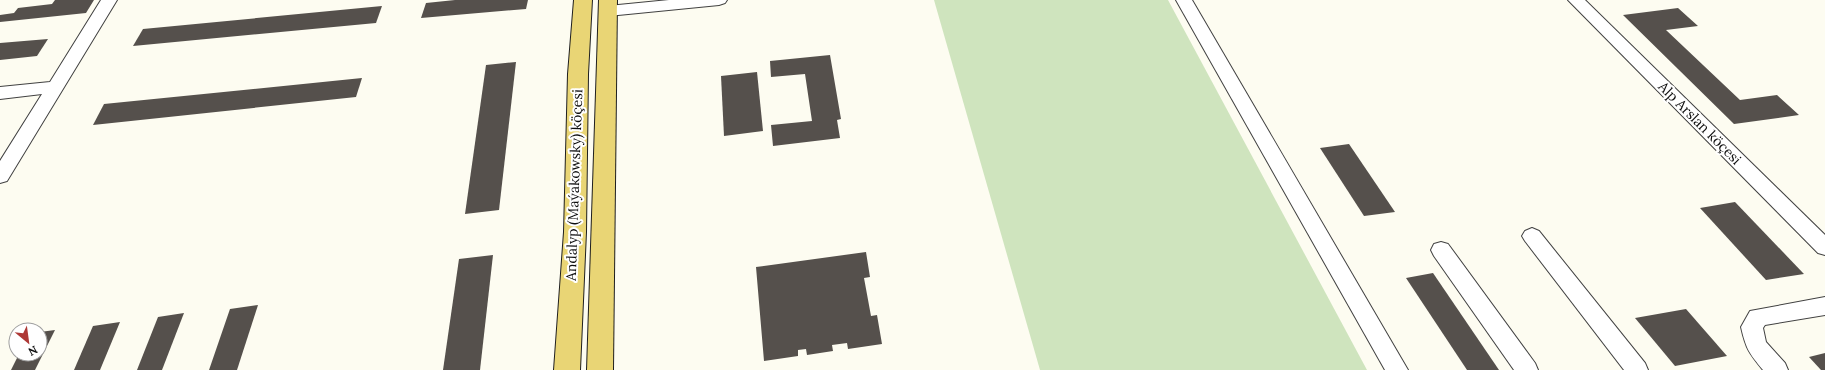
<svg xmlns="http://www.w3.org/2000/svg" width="1825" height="370" viewBox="0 0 1825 370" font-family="Lora,serif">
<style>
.green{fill:#cfe4be}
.building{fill:#55504c}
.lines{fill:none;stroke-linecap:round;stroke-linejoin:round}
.minor-casing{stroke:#414141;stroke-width:2}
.major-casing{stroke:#1f1f1f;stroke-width:2}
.minor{fill:#fff;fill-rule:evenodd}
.major{fill:#e9d575;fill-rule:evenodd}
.labels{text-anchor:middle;stroke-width:4;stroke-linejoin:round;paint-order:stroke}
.street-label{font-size:14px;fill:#0e0e0e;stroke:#fff}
</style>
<rect width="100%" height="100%" fill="#fdfcf1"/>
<polygon class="green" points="934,0 1168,0 1367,370 1040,370"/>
<g class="building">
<polygon points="55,0 94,0 86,13 0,22 0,15 14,13 18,8 52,4"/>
<polygon points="455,0 528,0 526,9 421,18 426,3"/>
<polygon points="382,6 376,23 133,46 143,29"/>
<polygon points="1678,8 1698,26 1666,30 1740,100 1777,95 1799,115 1734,124 1623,15"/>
<polygon points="48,39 37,56 0,60 0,43"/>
<polygon points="830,55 841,119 837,120 840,138 773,146 771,125 812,121 805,74 771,77 770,61"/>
<polygon points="516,62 499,210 465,214 486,65"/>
<polygon points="757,72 763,131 724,136 721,76"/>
<polygon points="362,78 356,97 93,125 104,104"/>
<polygon points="1349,144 1395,212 1364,216 1320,148"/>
<polygon points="1735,202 1804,274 1766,280 1700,208"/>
<polygon points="866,252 870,277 864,278 871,316 877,315 882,344 848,349 847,343 832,345 833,351 807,355 806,349 798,350 798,356 764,361 756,267"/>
<polygon points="493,255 480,370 443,370 459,259"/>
<polygon points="1433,273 1499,370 1467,370 1406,278"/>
<polygon points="258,305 237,370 209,370 230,309"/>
<polygon points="1686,309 1727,356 1675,366 1635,318"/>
<polygon points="184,313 162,370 137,370 158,317"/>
<polygon points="120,322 100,370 74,370 93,326"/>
<polygon points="55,330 35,370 11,370 19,354 40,354 40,332"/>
<polygon points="1825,353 1825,370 1821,370 1809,357"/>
</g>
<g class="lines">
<defs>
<g id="minor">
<polygon points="101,0 117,0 7,181 0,183 0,161 42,94 0,99 0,87 50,82"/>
<polygon points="669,0 727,0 725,3 719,5 608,16 602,15 600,11 602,7 608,6"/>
<polygon points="1176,0 1192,0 1408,370 1385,370"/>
<polygon points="1568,0 1585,0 1825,235 1825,255 1818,253"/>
<polygon points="1532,228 1539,231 1645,363 1648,370 1624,370 1525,241 1522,236 1525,231"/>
<polygon points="1441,242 1448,244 1535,363 1538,370 1514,370 1434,256 1431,250 1434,244"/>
<path d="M1825 297V315L1765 325 1763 328 1766 342 1785 363 1788 370H1763C1749 353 1746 349 1741 327L1750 311Z"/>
</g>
<g id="major">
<polygon points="574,0 592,0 588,74 586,232 580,370 554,370 564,232 568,74"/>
<polygon points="599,0 617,0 613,370 587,370"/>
</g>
</defs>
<use href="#minor" class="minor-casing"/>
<use href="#major" class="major-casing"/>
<use href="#minor" class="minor"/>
<use href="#major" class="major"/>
</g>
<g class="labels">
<g class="street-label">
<text transform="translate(1700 123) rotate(45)" y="5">Alp Arslan köçesi</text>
<text transform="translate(574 185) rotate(-88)" y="5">Andalyp (Maýakowsky) köçesi</text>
</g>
</g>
<g transform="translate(28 342) rotate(151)"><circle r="19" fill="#ffffff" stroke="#9f9f9f"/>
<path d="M0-3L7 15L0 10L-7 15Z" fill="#ae3936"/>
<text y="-6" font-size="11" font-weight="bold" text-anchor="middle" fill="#0e0e0e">N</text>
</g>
</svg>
